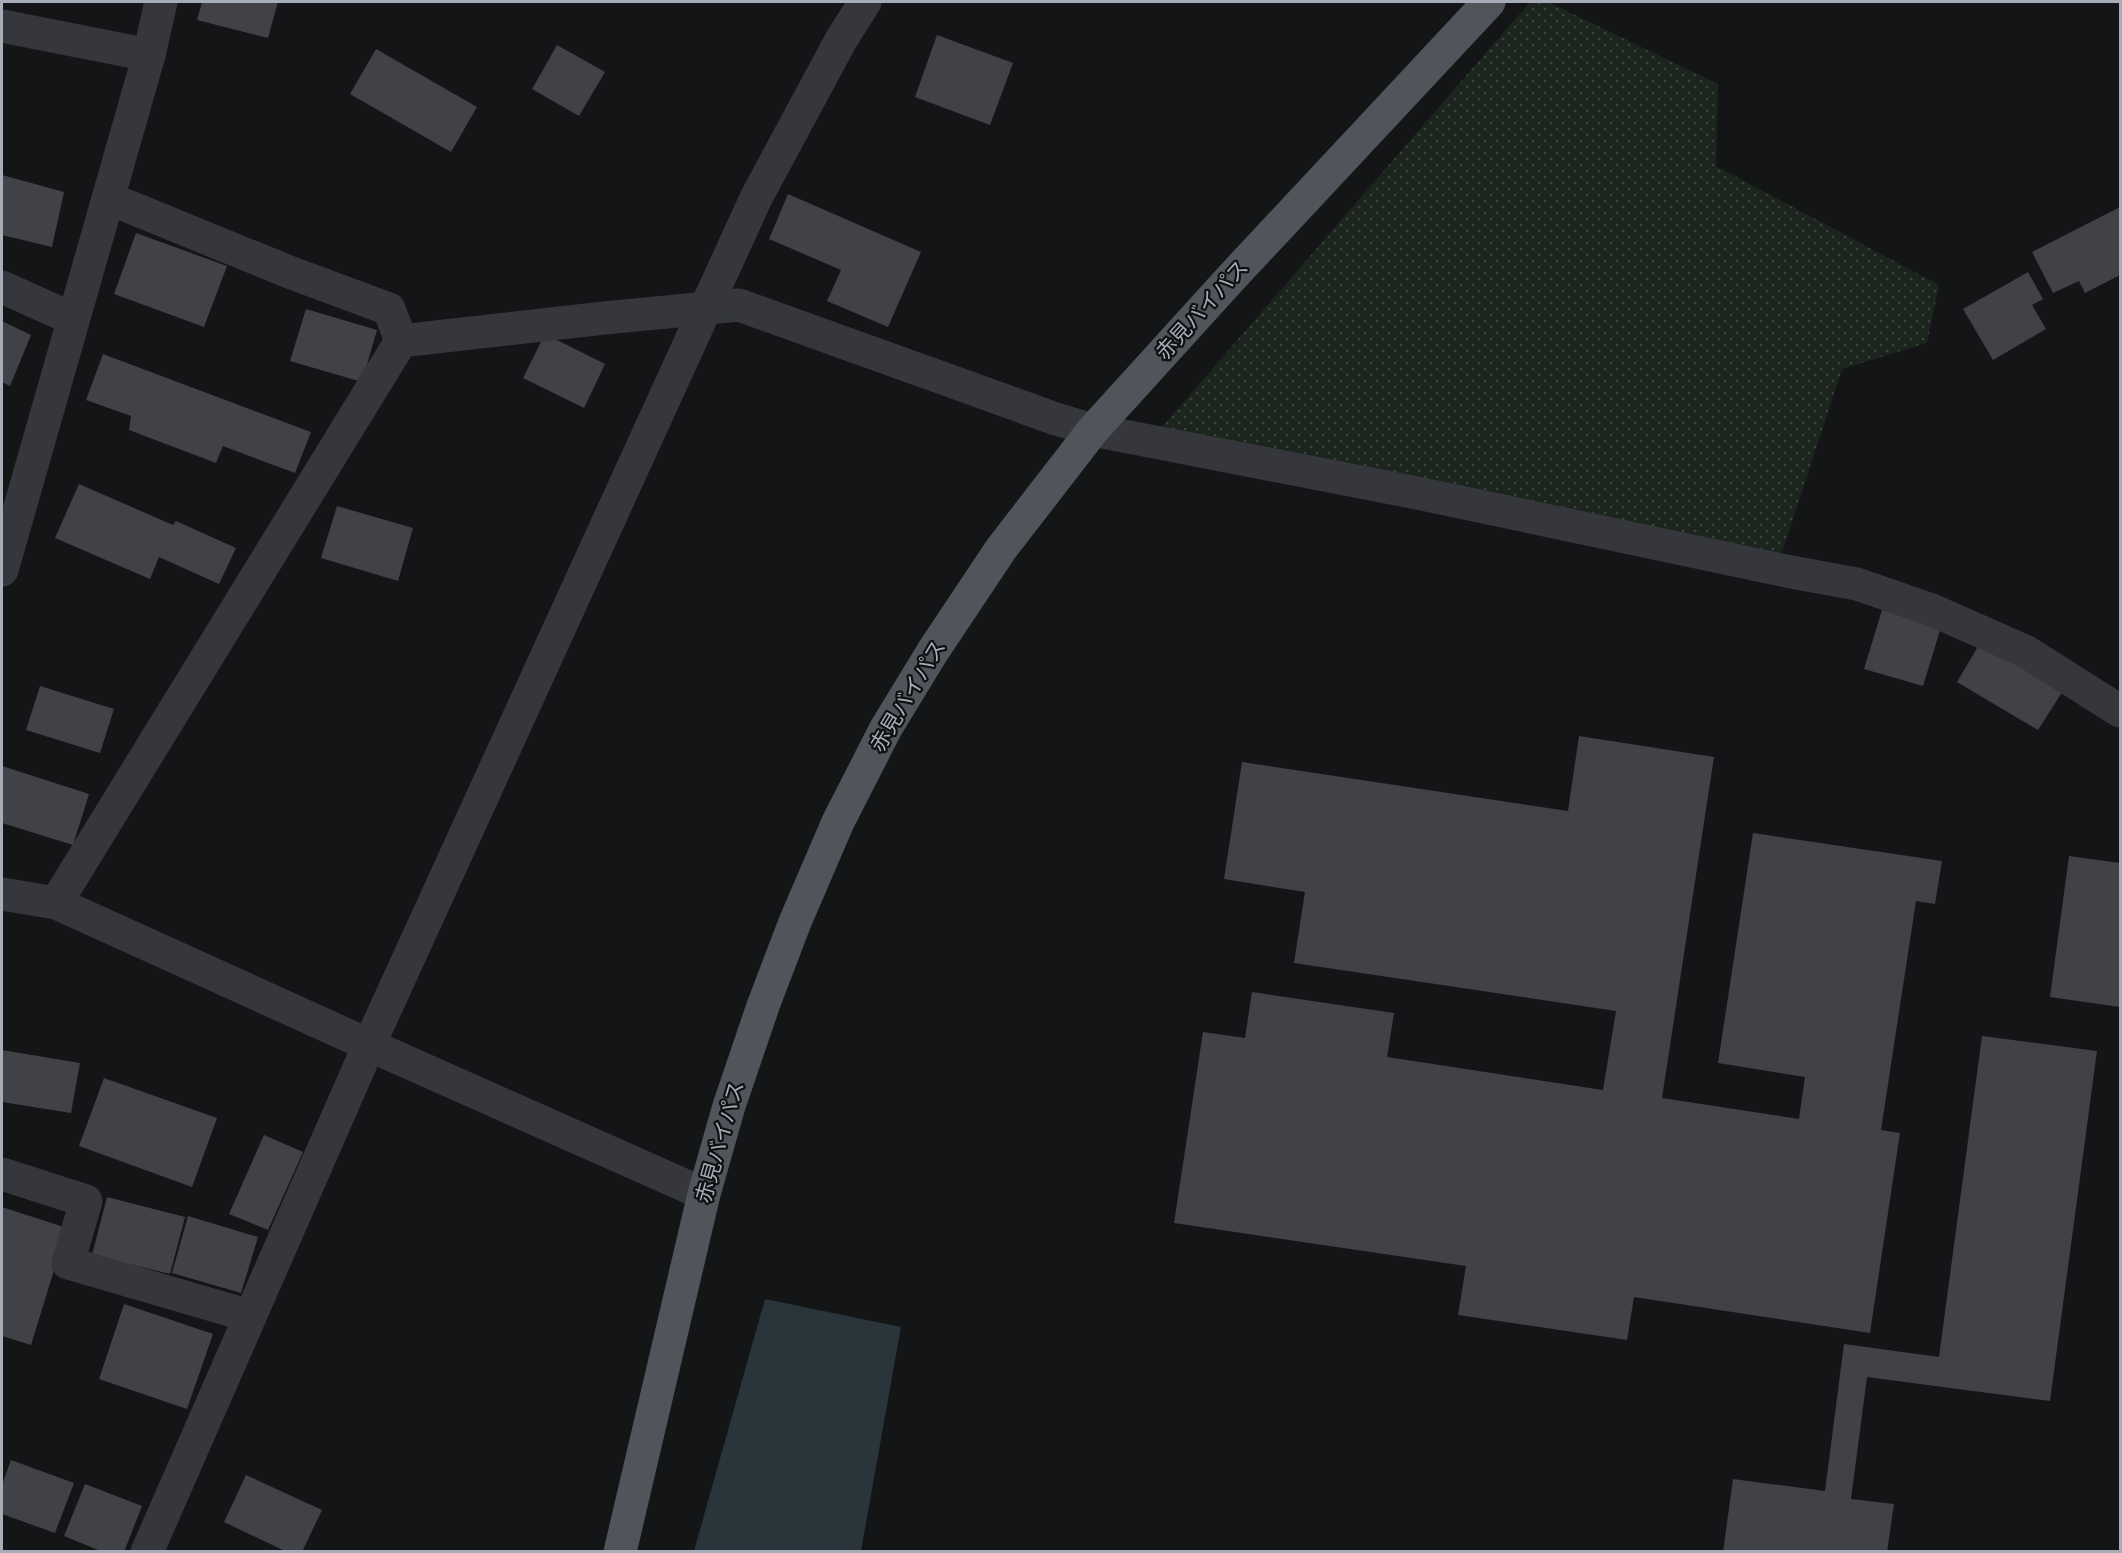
<svg xmlns="http://www.w3.org/2000/svg" width="2122" height="1553" viewBox="0 0 2122 1553" font-family="Figtree,'Noto Sans JP',sans-serif">
<style>
.grass{fill:url(#grass-dots)}
.water{fill:#2a353b}
.building{fill:#404247}
.lines{fill:none;stroke-linecap:round;stroke-linejoin:round}
.minor{stroke:#35373c;stroke-width:33}
.major{stroke:#51545b;stroke-width:33}
.labels{text-anchor:middle;stroke-width:4.5;stroke-linejoin:round;paint-order:stroke}
.street-label{font-size:21px;fill:#a6acb8;stroke:#101012}
</style>
<defs>
<pattern id="grass-dots" width="8" height="8" patternUnits="userSpaceOnUse" patternTransform="scale(1.5)"><rect width="8" height="8" fill="#1c251d"/><path d="M2 2h.1M6 6h.1" fill="none" stroke="#3a423c" stroke-width="1.8" stroke-linecap="round"/></pattern>
</defs>
<rect width="100%" height="100%" fill="#141517"/>
<polygon class="grass" points="1530,2 1548,2 1718,84 1716,166 1939,285 1927,343 1842,369 1779,562 1155,435"/>
<polygon class="water" points="765,1299 901,1327 861,1551 694,1551"/>
<g class="building">
<polygon points="202,2 278,2 268,38 197,20"/>
<polygon points="937,35 1013,63 990,125 915,97"/>
<polygon points="557,45 605,72 579,116 532,89"/>
<polygon points="376,49 477,107 451,152 350,94"/>
<polygon points="2,175 64,192 52,247 2,235"/>
<polygon points="788,194 921,252 888,327 827,301 841,270 769,239"/>
<polygon points="2120,207 2120,275 2085,293 2079,281 2053,293 2032,252"/>
<polygon points="136,233 227,266 204,327 114,294"/>
<polygon points="2028,272 2043,299 2032,305 2046,329 1993,360 1963,309"/>
<polygon points="306,309 377,330 362,382 290,361"/>
<polygon points="2,321 31,335 10,386 2,382"/>
<polygon points="545,334 605,364 584,408 523,378"/>
<polygon points="103,354 311,432 295,473 223,446 216,463 129,430 131,416 86,400"/>
<polygon points="79,484 173,525 176,521 236,548 219,584 159,557 150,579 55,538"/>
<polygon points="337,506 413,528 398,581 321,558"/>
<polygon points="1882,610 1941,627 1923,686 1864,669"/>
<polygon points="1983,638 2066,686 2038,730 1957,682"/>
<polygon points="40,686 114,709 100,753 26,730"/>
<polygon points="1579,736 1714,757 1662,1098 1799,1119 1805,1077 1718,1063 1753,833 1942,861 1935,904 1916,901 1881,1130 1900,1133 1870,1333 1634,1297 1627,1340 1458,1315 1466,1266 1174,1223 1203,1032 1245,1038 1252,992 1394,1013 1387,1057 1603,1090 1616,1011 1294,963 1305,892 1224,879 1242,762 1568,811"/>
<polygon points="2,766 89,794 73,845 2,823"/>
<polygon points="2069,856 2120,863 2120,1007 2050,997"/>
<polygon points="1982,1036 2097,1051 2050,1401 1867,1377 1851,1499 1894,1504 1887,1552 1723,1552 1733,1479 1825,1491 1844,1344 1939,1357"/>
<polygon points="2,1050 80,1063 71,1113 2,1102"/>
<polygon points="104,1078 217,1118 192,1187 79,1146"/>
<polygon points="264,1135 303,1152 268,1230 229,1214"/>
<polygon points="107,1197 185,1217 170,1274 92,1255"/>
<polygon points="2,1207 67,1228 31,1345 2,1336"/>
<polygon points="188,1216 258,1237 241,1293 172,1273"/>
<polygon points="124,1304 213,1334 187,1409 99,1379"/>
<polygon points="11,1460 74,1483 55,1533 2,1514 2,1485"/>
<polygon points="246,1475 322,1510 302,1552 287,1552 224,1522"/>
<polygon points="85,1484 142,1506 124,1552 103,1552 64,1536"/>
</g>
<g class="lines">
<g class="minor">
<polyline points="2,26 149,55"/>
<polyline points="108,198 289,272 389,309 401,341"/>
<polyline points="2,287 73,319"/>
<polyline points="2,570 149,55 161,2"/>
<polyline points="2,894 56,903 369,1045 704,1194"/>
<polyline points="56,903 401,341 604,318 739,305 1056,419 1093,430 1422,494 1791,572 1857,584 1932,610 2025,651 2120,711"/>
<polyline points="2,1174 86,1201 68,1263 250,1316"/>
<polyline points="147,1552 369,1045 756,198 841,40 865,2"/>
</g>
<polyline class="major" points="620,1552 704,1194 729,1106 763,1006 795,922 838,822 886,728 933,651 1001,549 1093,430 1232,277 1489,2"/>
</g>
<g class="labels">
<g class="street-label">
<text transform="translate(1202 310) rotate(-48)" y="7">赤見バイパス</text>
<text transform="translate(908 696) rotate(-59)" y="7">赤見バイパス</text>
<text transform="translate(720 1142) rotate(-74)" y="7">赤見バイパス</text>
</g>
</g>
<rect width="2122" height="1553" fill="none" stroke="#a6acb8" stroke-width="6"/>
</svg>
